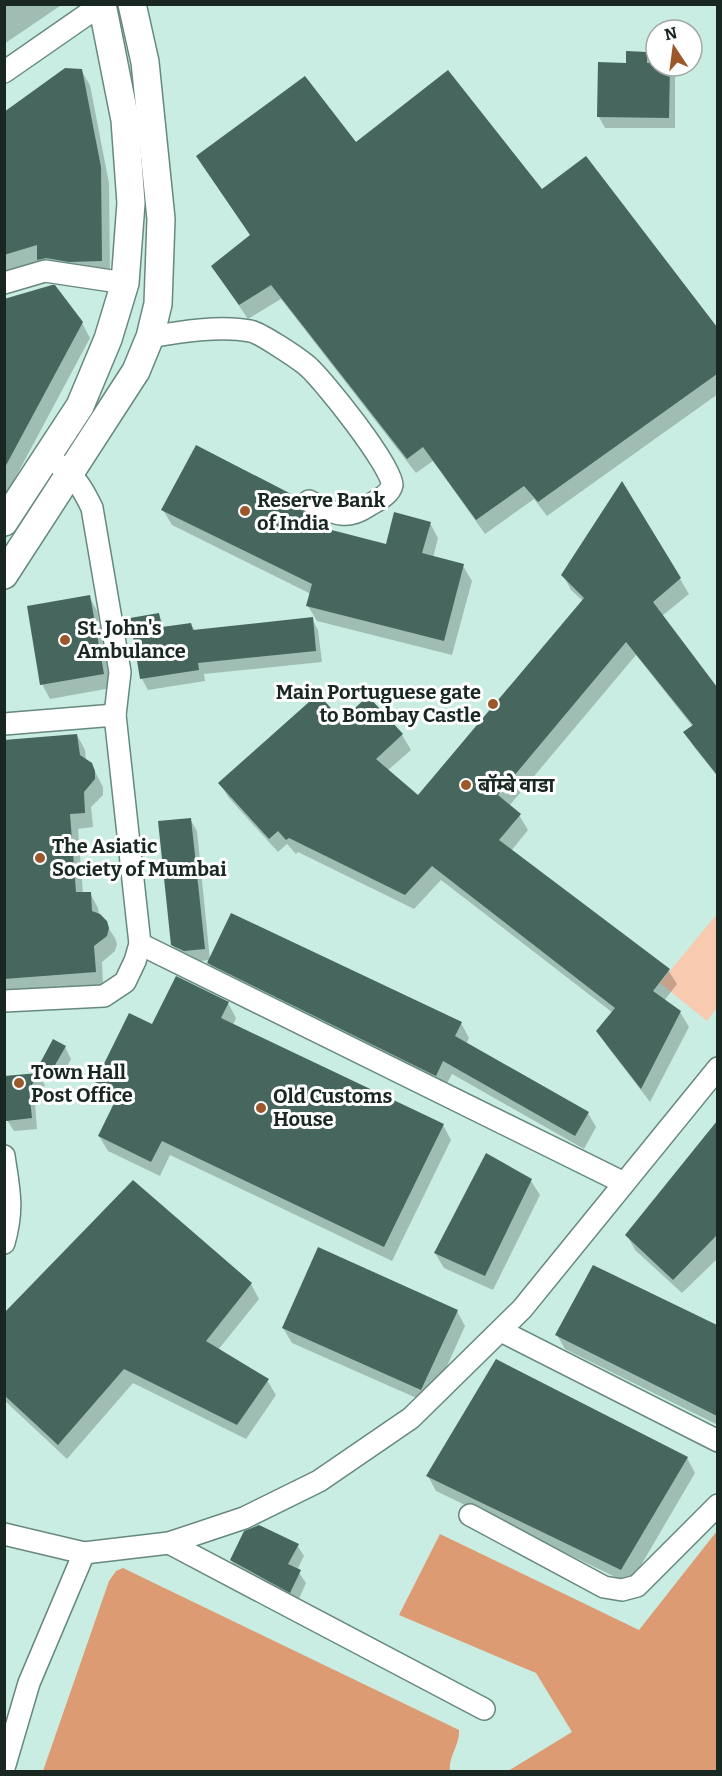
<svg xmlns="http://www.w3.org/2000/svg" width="722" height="1776" viewBox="0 0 722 1776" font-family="Bitter,'Noto Sans Devanagari',serif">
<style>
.green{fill:#f8caaf}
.water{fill:#dd9b73}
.shadow{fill:#0003}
.building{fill:#47675e}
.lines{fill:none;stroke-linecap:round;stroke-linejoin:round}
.minor-casing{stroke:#67887f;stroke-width:24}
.major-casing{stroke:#67887f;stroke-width:30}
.minor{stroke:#fff;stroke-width:21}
.major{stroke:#fff;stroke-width:27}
.poi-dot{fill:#9c582a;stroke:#fff;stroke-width:2}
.labels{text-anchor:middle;stroke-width:6;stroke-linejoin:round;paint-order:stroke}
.poi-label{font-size:20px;font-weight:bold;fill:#192723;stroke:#fff;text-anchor:start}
</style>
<rect width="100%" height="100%" fill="#c9ede2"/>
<polygon class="green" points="717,914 717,1008 707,1021 660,983"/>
<g class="water">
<polygon points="717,1531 717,1771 508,1771 572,1732 536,1673 399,1615 440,1534 639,1630"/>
<path d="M123 1568 459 1730C460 1745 448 1757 450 1771H43L109 1581 116 1571Z"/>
</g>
<g class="shadow">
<polygon points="4,4 63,4 4,44"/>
<polygon points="646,53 653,65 669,66 675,76 675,128 605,128 599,117 627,64"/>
<polygon points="81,70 90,85 109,183 110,276 46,274 39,262 4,271 4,113"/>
<polygon points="355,144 542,192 585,158 718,330 718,394 547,516 534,499 485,534 433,461 416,473 281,299 248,319 222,281 251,236"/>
<polygon points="4,301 82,323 90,338 4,499"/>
<polygon points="296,498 305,513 322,523 326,530 387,546 430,523 438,538 433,558 463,566 472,581 452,655 317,621 308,606 311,594 172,525 163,510"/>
<polygon points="563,575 680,579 689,594 662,616 718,689 718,777 694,747 685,733 693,727 636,655 509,806 519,815 528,830 511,851 668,970 677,984 664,1001 680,1012 689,1027 650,1102 607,1046 598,1031 613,1013 441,880 414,909 298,852 296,854 287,844 278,852 229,798 220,784 342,722 368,698 402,735 411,750 387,771 418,797 583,601 571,590"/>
<polygon points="89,596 97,611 111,688 50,699 42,684"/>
<polygon points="159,615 165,628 191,624 195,631 312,619 318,630 322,662 204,674 205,681 148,690 142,679 132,619"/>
<polygon points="77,735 85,750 86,761 91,764 103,787 103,795 91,807 93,827 78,829 83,893 90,893 98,908 99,914 115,938 117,944 115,951 102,962 103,986 4,993 4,742"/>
<polygon points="190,819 197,831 210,960 191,962 179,956 172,945"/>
<polygon points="209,963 461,1023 469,1038 466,1044 588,1113 596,1127 584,1149 452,1074 444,1089 217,977"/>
<polygon points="228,1003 236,1018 233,1025 443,1125 451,1140 392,1261 170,1155 160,1176 108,1151 99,1136 116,1102 106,1097 97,1082"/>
<polygon points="65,1047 71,1059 58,1082 47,1076 40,1065"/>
<polygon points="38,1075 45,1085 35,1102 37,1129 14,1131 7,1120 4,1077"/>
<polygon points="718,1124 718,1258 682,1293 635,1250 627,1235"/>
<polygon points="487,1155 531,1181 540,1195 493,1290 444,1268 435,1253"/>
<polygon points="593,1267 718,1327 718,1425 565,1349 557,1335"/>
<polygon points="251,1284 259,1299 218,1350 267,1380 276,1395 246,1439 133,1383 67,1459 4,1400 4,1315"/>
<polygon points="457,1311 465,1326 430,1404 292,1343 283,1328"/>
<polygon points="687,1458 695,1473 630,1584 436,1491 428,1476"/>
<polygon points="297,1545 304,1556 297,1570 306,1583 297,1603 238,1572 231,1560"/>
</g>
<g class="building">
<polygon points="626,51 647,52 647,63 656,63 656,66 670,66 669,118 597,117 598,62 626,63"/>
<polygon points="65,68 82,69 101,167 102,261 69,262 46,258 37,260 37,245 4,255 4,112"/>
<polygon points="448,70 542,189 586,156 717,327 717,374 538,502 524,486 476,520 423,447 407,459 271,285 239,305 211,266 250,235 196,156 305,76 356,142"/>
<polygon points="52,285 55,285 83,322 4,469 4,299"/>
<polygon points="196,445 297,497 299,509 323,522 320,527 386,544 394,512 431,522 422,553 464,564 444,641 306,606 312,584 161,510"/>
<polygon points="622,481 681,578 653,602 717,687 717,775 683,732 693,725 626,642 498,795 521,814 499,840 670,969 653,991 681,1011 641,1089 596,1031 615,1008 432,866 405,895 289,838 286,840 278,831 269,839 218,783 318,694 342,720 368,696 403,734 376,759 418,795 584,598 561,575"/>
<polygon points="90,595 104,674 40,685 27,606"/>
<polygon points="159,613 162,627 191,623 193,630 313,617 316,651 198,663 199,670 140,679 130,618"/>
<polygon points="77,734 80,755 92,763 95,771 95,779 84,792 85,813 70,814 76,892 91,892 92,911 100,914 107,921 109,928 107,936 94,946 96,972 4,979 4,740"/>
<polygon points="191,818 205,949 184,951 171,945 158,821"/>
<polygon points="231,913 462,1022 455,1036 589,1112 575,1136 443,1061 436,1076 207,963"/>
<polygon points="176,976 229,1002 221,1018 444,1124 384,1247 162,1141 151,1162 98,1136 119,1093 95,1082 129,1013 152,1024"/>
<polygon points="53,1039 66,1046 51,1072 39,1065"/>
<polygon points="39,1073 29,1090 32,1118 6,1121 4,1076"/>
<polygon points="717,1121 717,1235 673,1280 625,1235"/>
<polygon points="486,1153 532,1179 485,1276 434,1253"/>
<polygon points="133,1180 252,1283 206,1341 269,1379 237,1425 124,1369 58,1445 4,1395 4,1313"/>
<polygon points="318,1247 458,1310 421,1390 282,1328"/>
<polygon points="593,1265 717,1325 717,1416 555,1335"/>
<polygon points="496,1359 688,1457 621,1570 426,1476"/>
<polygon points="259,1525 299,1544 288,1564 301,1570 290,1593 230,1560 244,1531"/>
</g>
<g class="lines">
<defs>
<g id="minor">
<polyline points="4,72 102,4"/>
<polyline points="4,283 45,271 125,283"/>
<path d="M150 337C179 332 221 325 250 331 259 332 296 357 305 364 321 376 394 469 392 485 390 495 376 501 368 506 344 522 332 512 309 501"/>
<path d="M58 464C75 476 83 489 92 508L120 672 115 715"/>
<polyline points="4,724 115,715 140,944 135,961 125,982 104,996 4,1001"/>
<polyline points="140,944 624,1183"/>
<path d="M4 1156C9 1190 14 1208 4 1243"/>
<polyline points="501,1331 718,1441"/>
<polyline points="470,1515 604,1587 622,1590 637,1586 718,1505"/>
<polyline points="4,1534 84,1553 169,1543 244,1518 319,1481 411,1418 522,1309 718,1068"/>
<polyline points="169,1543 484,1709"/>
<polyline points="4,1768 29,1683 84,1553"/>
</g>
<g id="major">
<polyline points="4,522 80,406 108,339 125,283 131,203 125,120 102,4"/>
<polyline points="4,575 136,371 150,337 158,304 161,219 145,62 132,4"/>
</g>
</defs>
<use href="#minor" class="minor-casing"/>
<use href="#major" class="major-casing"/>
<use href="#minor" class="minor"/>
<use href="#major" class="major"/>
</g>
<g class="poi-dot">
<circle cx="245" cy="511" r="6"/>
<circle cx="65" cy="640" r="6"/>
<circle cx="493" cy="704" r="6"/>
<circle cx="466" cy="785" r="6"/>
<circle cx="40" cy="858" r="6"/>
<circle cx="19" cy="1083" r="6"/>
<circle cx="261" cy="1108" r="6"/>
</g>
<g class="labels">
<g class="poi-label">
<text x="257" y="507">Reserve Bank<tspan x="257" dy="23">of India</tspan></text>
<text x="77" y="635">St. John's<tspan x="77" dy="23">Ambulance</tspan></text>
<text x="481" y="699" text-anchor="end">Main Portuguese gate<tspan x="481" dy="23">to Bombay Castle</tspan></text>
<text x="478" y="792">बॉम्बे वाडा</text>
<text x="52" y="853">The Asiatic<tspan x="52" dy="23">Society of Mumbai</tspan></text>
<text x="31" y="1079">Town Hall<tspan x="31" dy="23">Post Office</tspan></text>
<text x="273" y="1103">Old Customs<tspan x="273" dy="23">House</tspan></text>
</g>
</g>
<rect width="722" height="1776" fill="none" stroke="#192723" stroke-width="12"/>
<g transform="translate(674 48) rotate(347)"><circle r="28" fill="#ffffff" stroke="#a3a9a7" stroke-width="1.5"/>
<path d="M0-4.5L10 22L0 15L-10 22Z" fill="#9c582a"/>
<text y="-9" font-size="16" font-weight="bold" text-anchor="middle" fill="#192723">N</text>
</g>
</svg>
